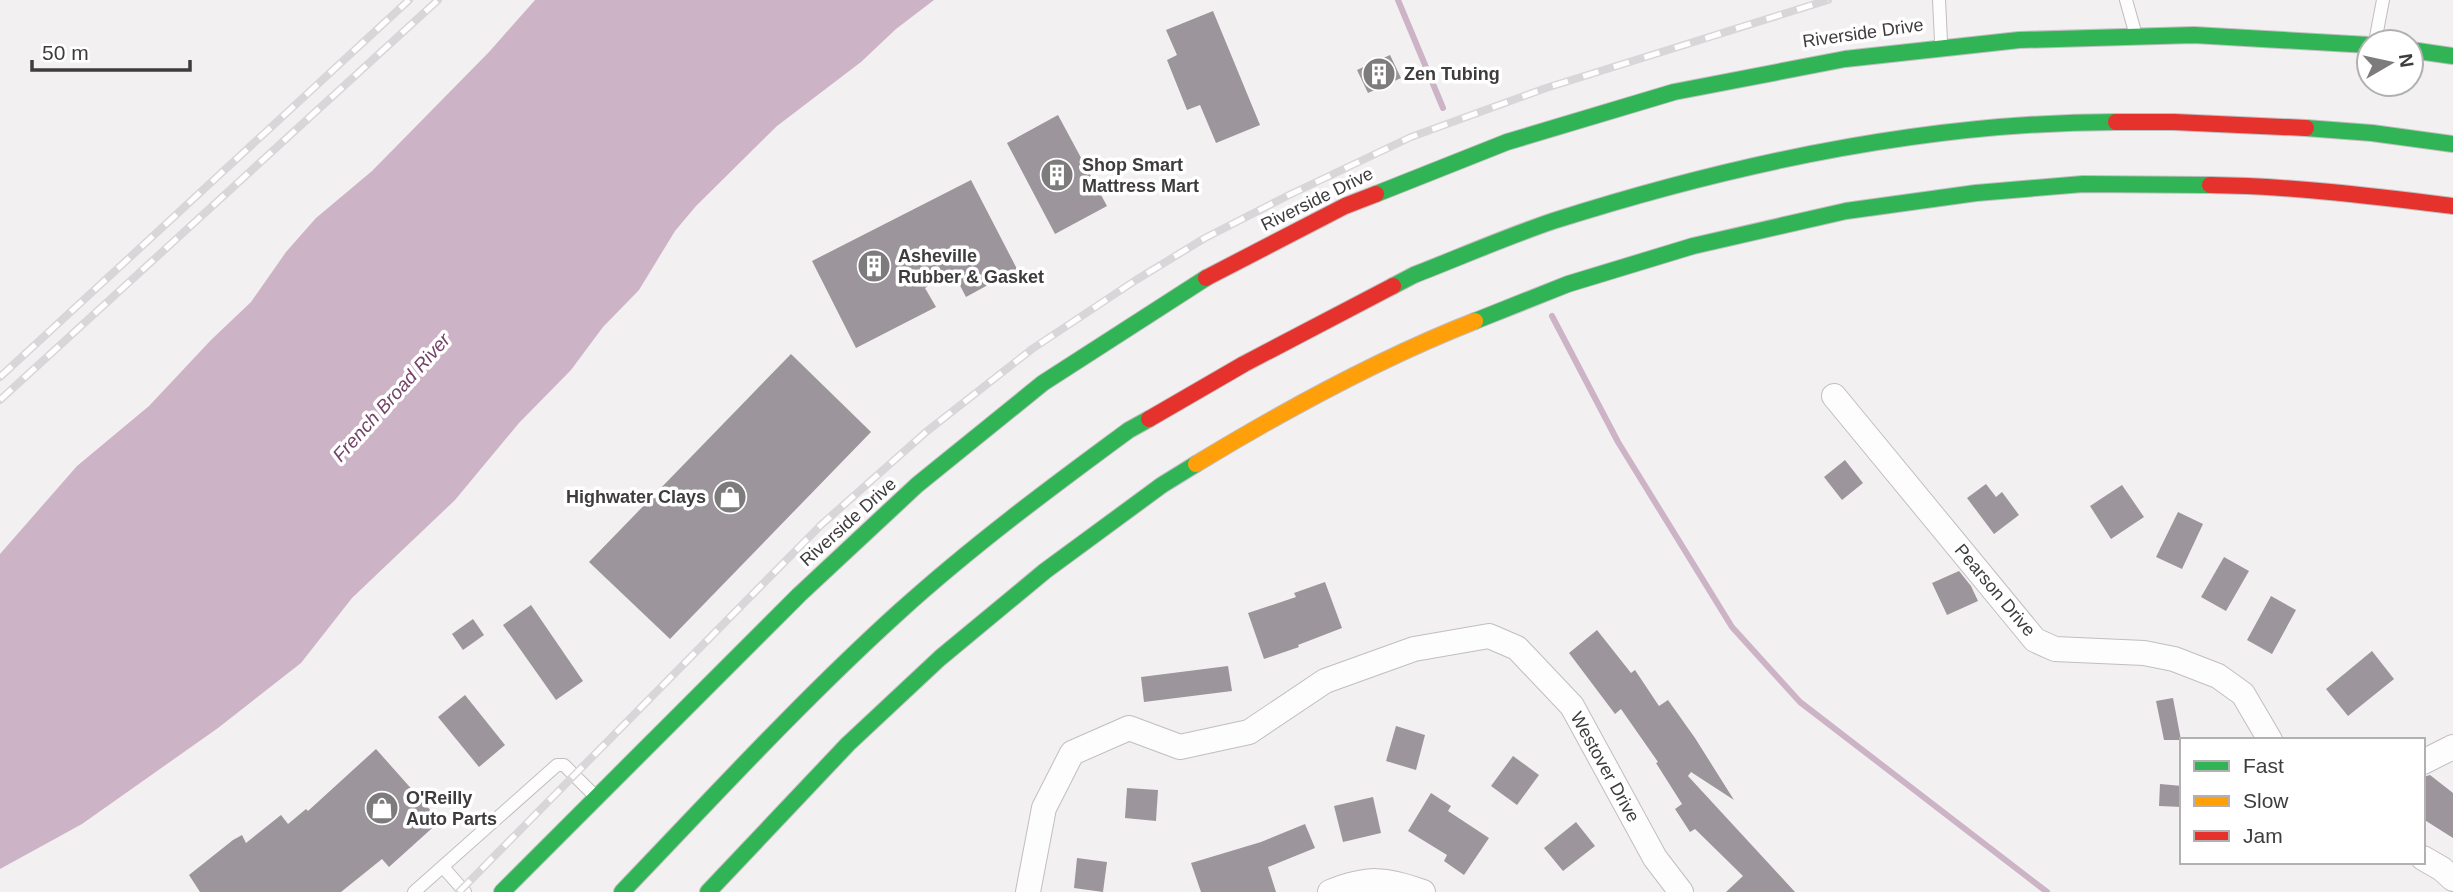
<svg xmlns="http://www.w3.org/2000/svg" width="2453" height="892" viewBox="0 0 2453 892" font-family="Helvetica,sans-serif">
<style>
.water{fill:#ccb3c6}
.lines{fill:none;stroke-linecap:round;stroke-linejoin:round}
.stream{stroke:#ccb3c6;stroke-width:6}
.building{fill:#9c959b}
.lane-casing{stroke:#c1bec0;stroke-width:14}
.street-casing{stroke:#c1bec0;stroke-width:26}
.fast-casing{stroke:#c1bec0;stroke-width:18}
.slow-casing{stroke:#c1bec0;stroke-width:18}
.jam-casing{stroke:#c1bec0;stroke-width:18}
.lane{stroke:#fdfdfd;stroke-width:12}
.street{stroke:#fdfdfd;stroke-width:24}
.fast{stroke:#30b455;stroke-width:16}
.slow{stroke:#ff9f0a;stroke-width:16}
.jam{stroke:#e5322d;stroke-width:16}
.rail-casing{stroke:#d8d6d8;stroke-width:8}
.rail{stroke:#fff;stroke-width:5;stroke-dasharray:16;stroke-linecap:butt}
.labels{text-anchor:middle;stroke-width:7;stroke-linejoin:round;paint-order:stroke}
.street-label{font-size:18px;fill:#3e3c3d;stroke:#fff}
.poi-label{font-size:18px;font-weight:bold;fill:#3e3c3d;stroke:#fff;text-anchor:start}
.water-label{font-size:19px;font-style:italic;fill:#734368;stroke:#fff}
</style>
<rect width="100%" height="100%" fill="#f3f0f2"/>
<polygon class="water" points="535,0 934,0 896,29 861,62 777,126 696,206 675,231 639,290 603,327 571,370 519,423 455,500 352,598 301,663 218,728 82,824 0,869 0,554 77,466 149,406 211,340 251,302 286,252 316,218 372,171 489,52"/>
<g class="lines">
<g class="stream">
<polyline points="1398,0 1443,108"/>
<polyline points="1552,316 1618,442 1732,627 1800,702 2047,892"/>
</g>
</g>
<g class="building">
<polygon points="1213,11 1260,125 1216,143 1200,105 1187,110 1167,60 1177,55 1166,30"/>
<polygon points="1390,55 1401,78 1368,93 1357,70"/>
<polygon points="1058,115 1107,206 1055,234 1007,143"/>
<polygon points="971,180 1017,269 966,297 953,272 925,288 936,307 856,348 812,261"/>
<polygon points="791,354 871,432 670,639 589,562"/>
<polygon points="1845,460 1863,483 1842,500 1824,477"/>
<polygon points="1986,484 1996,497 2002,492 2019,515 1994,534 1967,498"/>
<polygon points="2122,485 2144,517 2111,539 2090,506"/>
<polygon points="2178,512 2203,524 2182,569 2156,557"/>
<polygon points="2224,557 2249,571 2226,611 2201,597"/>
<polygon points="1959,571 1971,586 1978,601 1947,615 1932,583"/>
<polygon points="1325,582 1342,628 1298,645 1299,647 1264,659 1248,613 1296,597 1294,593"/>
<polygon points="2271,596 2296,610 2272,654 2247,640"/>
<polygon points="531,605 583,681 556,700 503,625"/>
<polygon points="473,619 484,635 463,650 452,634"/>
<polygon points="1597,630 1631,673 1635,670 1659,706 1668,700 1695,738 1734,800 1691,772 1688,776 1795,892 1726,892 1743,876 1695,829 1690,832 1675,809 1682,804 1656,763 1658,762 1621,709 1615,714 1569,653"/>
<polygon points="2372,651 2394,679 2348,716 2326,689"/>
<polygon points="1228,666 1232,691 1144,702 1141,677"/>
<polygon points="465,695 505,745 479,767 438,717"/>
<polygon points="2173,698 2181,740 2164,740 2156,701"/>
<polygon points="1396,726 1425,735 1416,770 1386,761"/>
<polygon points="376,749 440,821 389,867 382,859 341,892 200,892 189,875 233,840 242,835 246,843 281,815 288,824 306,809 308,811"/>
<polygon points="1513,756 1539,775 1517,805 1491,786"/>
<polygon points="2430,775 2453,793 2453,838 2423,819 2423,777"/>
<polygon points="2160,784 2182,786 2182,807 2159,806"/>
<polygon points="1127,788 1158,790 1156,821 1125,818"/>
<polygon points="1431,793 1451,806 1448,811 1489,838 1464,875 1444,861 1447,855 1408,831"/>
<polygon points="1373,797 1381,833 1343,842 1334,806"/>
<polygon points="1576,822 1595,846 1563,871 1544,848"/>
<polygon points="1305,824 1315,848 1268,867 1276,892 1201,892 1191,863 1261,842"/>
<polygon points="1077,858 1107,862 1103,892 1074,888"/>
</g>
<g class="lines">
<defs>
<g id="lane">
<polyline points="1939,0 1941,41"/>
<polyline points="2126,0 2135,32"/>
<polyline points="2375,42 2383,0"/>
<polyline points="443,867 465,892"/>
<polyline points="414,892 557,765 564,765 594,795"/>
</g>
<g id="street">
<polyline points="1834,396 2035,640 2055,649 2144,653 2174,659 2218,676 2243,694 2270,740"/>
<polyline points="2423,762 2453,747"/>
<polyline points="2423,858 2442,869 2453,879"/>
<polyline points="1028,892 1044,808 1072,753 1129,728 1180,747 1249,732 1325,681 1414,649 1489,636 1517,648 1572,706 1655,858 1681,892"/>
<path d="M1330 892C1368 877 1385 878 1423 892"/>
</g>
<g id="fast">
<polyline points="2411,50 2453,56"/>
<polyline points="2306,128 2372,133 2453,144"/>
<polyline points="1376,194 1507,142 1674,92 1845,59 2019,40 2194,35 2369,45"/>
<path d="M1393 286 1414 275C1460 257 1506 237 1553 221 1732 164 1927 122 2116 122"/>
<polyline points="1475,321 1568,284 1693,246 1846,211 1976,193 2083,184 2210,185"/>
<polyline points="502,892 799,595 917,485 1043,383 1206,278"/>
<path d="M622 892C713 797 802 700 899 612 972 546 1050 488 1129 430L1149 419"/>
<polyline points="708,892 848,744 940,658 1045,571 1162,485 1196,464"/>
</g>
<path id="slow" d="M1196 464C1285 410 1378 359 1475 321"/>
<g id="jam">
<polyline points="2116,122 2174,122 2306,128"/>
<path d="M2210 185C2292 186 2372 196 2453 206"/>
<polyline points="1206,278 1345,206 1376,194"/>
<polyline points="1149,419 1244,364 1393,286"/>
</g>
</defs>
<use href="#lane" class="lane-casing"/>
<use href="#street" class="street-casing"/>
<use href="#fast" class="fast-casing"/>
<use href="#slow" class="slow-casing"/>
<use href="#jam" class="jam-casing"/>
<use href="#lane" class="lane"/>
<use href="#street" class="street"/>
<use href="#fast" class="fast"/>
<use href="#slow" class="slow"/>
<use href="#jam" class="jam"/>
<defs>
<g id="rail">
<polyline points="0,377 409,0"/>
<polyline points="0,400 438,0"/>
<polyline points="459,892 821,525 926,432 1032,349 1136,280 1205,238 1287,196 1411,137 1546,88 1828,0"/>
</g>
</defs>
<use href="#rail" class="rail-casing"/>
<use href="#rail" class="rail"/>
</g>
<defs>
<symbol id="building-disc" viewBox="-11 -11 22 22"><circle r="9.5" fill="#7d7b7c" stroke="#fff"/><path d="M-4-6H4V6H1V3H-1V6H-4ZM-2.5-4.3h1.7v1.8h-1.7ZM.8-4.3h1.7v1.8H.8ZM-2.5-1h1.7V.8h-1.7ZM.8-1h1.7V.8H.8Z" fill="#fff"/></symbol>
<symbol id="shop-disc" viewBox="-11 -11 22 22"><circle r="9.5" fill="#7d7b7c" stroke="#fff"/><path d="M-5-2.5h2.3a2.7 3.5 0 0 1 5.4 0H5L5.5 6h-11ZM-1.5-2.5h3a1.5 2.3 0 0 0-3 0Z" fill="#fff"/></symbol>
</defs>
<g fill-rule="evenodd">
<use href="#building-disc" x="1360" y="55" width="38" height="38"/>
<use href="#building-disc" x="1038" y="156" width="38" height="38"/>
<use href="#building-disc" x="855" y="247" width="38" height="38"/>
<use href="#shop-disc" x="711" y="478" width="38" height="38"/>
<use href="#shop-disc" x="363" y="789" width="38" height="38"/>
</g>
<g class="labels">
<g class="street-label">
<text transform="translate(1863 33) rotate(-8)" y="6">Riverside Drive</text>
<text transform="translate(1317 199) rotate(-26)" y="6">Riverside Drive</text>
<text transform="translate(848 522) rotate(-42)" y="6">Riverside Drive</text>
<text transform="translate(1995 590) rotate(50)" y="6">Pearson Drive</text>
<text transform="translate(1605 767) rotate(61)" y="6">Westover Drive</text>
</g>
<g class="poi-label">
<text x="1404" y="80">Zen Tubing</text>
<text x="1082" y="171">Shop Smart<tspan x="1082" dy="21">Mattress Mart</tspan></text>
<text x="898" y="262">Asheville<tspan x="898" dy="21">Rubber &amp; Gasket</tspan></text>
<text x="706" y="503" text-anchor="end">Highwater Clays</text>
<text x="406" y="804">O'Reilly<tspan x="406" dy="21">Auto Parts</tspan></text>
</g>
<g class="water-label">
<text transform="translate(391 397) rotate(-48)" y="7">French Broad River</text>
</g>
</g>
<rect x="2180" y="738" width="245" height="126" fill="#ffffff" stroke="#b2b1b1" stroke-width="2"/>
<rect x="2194" y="761" width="35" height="10" fill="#30b455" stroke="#b2b1b1" stroke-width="2"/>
<text x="2243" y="773" font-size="21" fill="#3e3c3d">Fast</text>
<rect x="2194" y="796" width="35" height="10" fill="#ff9f0a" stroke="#b2b1b1" stroke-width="2"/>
<text x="2243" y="808" font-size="21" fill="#3e3c3d">Slow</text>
<rect x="2194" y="831" width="35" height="10" fill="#e5322d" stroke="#b2b1b1" stroke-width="2"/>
<text x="2243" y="843" font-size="21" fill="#3e3c3d">Jam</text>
<g transform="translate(2390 63) rotate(81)"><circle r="33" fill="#ffffff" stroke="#b2b1b1" stroke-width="2"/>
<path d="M0-5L12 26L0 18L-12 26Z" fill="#7d7b7c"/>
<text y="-10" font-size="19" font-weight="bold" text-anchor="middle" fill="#3e3c3d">N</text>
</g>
<path d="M32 60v10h158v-10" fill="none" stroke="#3e3c3d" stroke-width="3.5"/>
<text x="42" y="60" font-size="21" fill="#3e3c3d" stroke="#ffffff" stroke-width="5" paint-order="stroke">50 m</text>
</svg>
